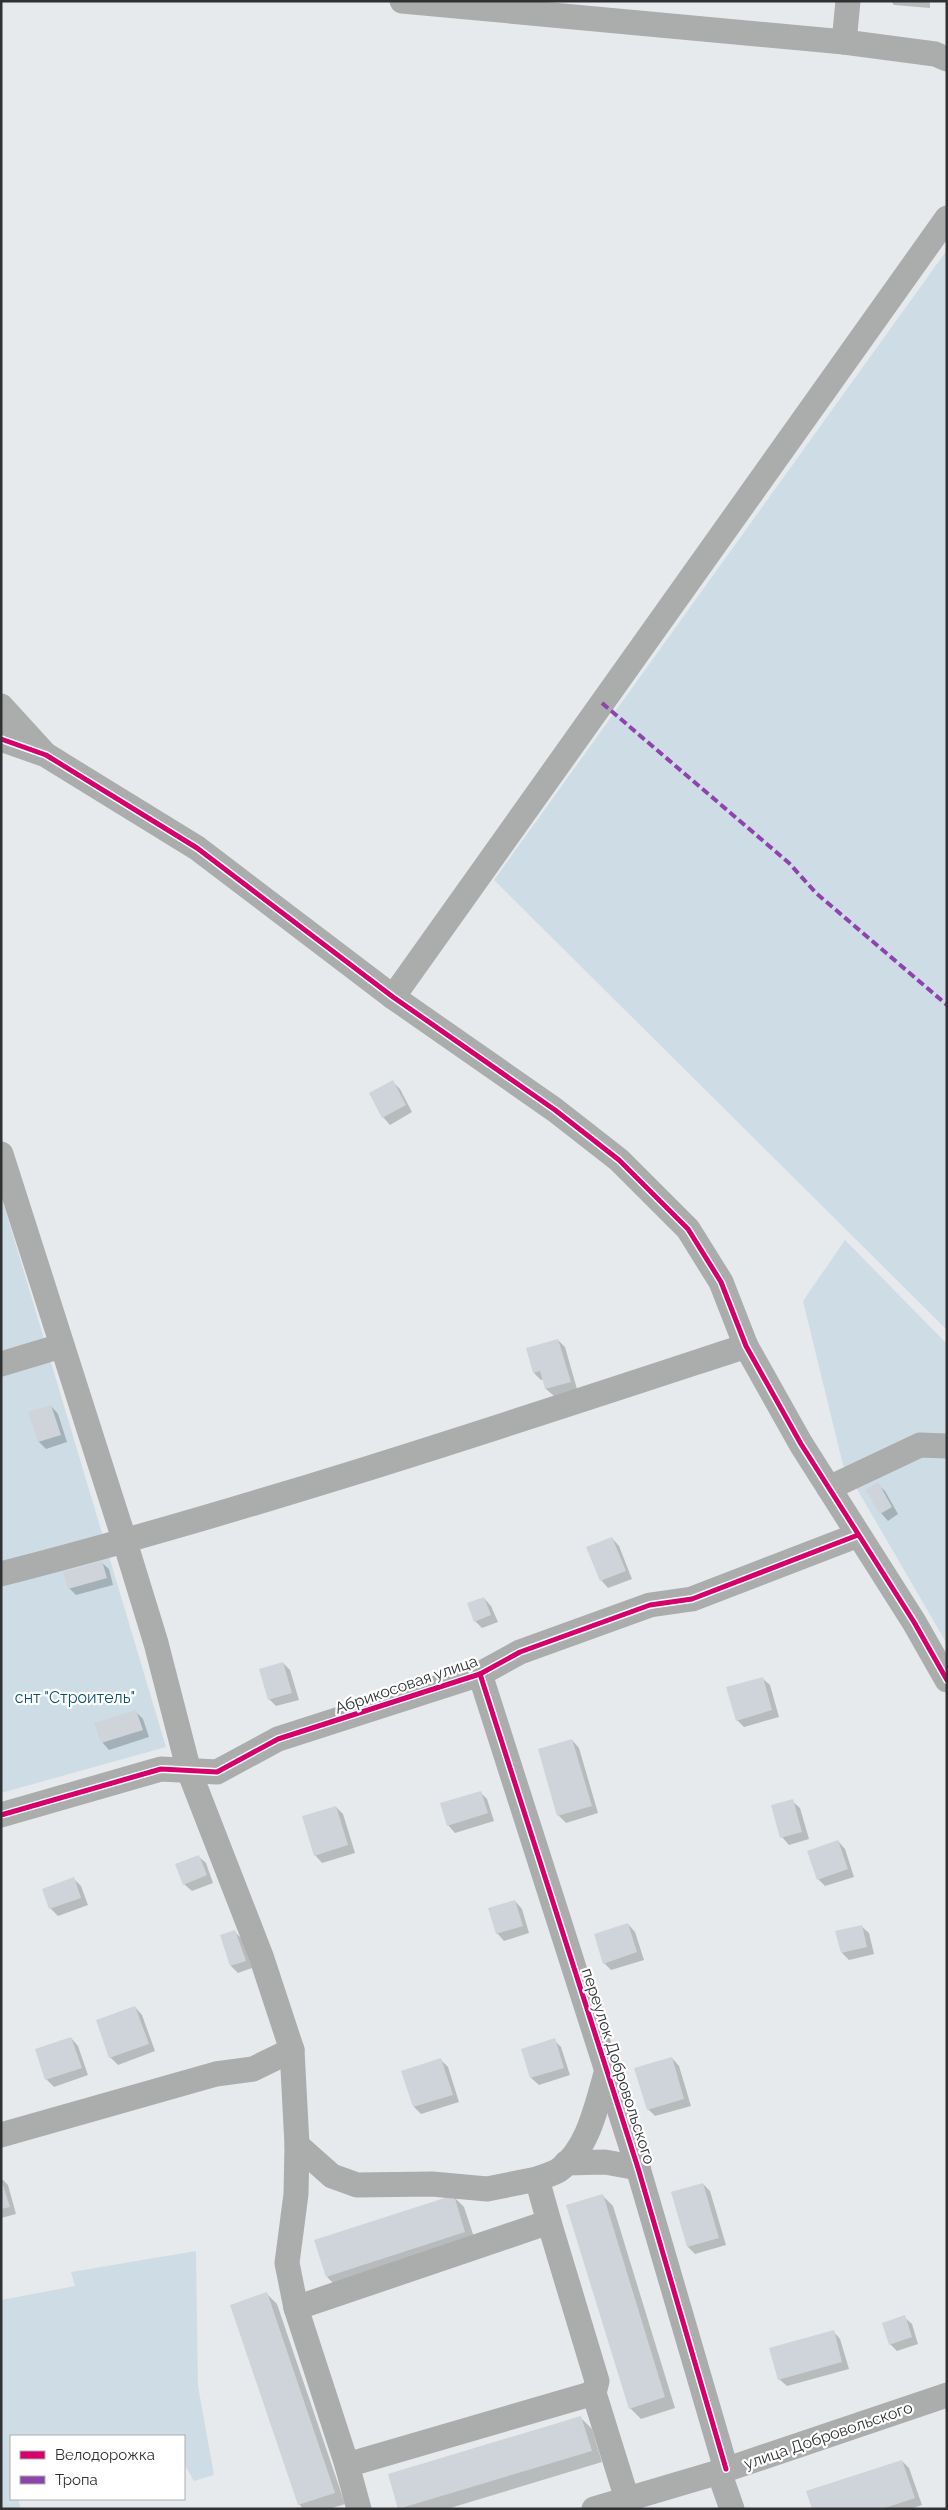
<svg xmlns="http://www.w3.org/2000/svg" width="948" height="2510" viewBox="0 0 948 2510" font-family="Raleway,sans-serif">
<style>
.green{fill:#cedde5}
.shadow{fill:#0003}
.building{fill:#cfd4db}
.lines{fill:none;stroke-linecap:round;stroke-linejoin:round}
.minor{stroke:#abacac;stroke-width:25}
.quiet{stroke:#8e44ad;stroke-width:4;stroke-dasharray:8 4;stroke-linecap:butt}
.cycleway-casing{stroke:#fff;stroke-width:8}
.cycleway{stroke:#d6006c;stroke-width:5}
.labels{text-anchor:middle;stroke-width:4.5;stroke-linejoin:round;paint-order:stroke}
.street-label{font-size:16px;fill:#2f3133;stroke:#fff}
.park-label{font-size:16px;fill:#0b5270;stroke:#fff}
</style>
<rect width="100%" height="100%" fill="#e7eaec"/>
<g class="green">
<polygon points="947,250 947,1330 494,880"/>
<polygon points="1,1195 166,1747 1,1793"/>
<polygon points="845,1240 947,1344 947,1644 843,1465 803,1301"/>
<polygon points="196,2251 198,2386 214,2475 194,2481 184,2464 184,2436 11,2436 11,2499 18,2499 21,2509 1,2509 1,2300 75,2286 71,2272"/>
</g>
<g class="shadow">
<polygon points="891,1 930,1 930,8 894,5"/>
<polygon points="393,1082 400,1089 412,1112 390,1125 383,1117"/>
<polygon points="558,1340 565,1347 577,1389 554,1396 546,1389 544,1379 541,1380 534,1373"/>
<polygon points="51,1406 58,1414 67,1442 46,1449 39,1442 30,1413"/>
<polygon points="877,1484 885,1491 898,1514 888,1521 881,1513"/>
<polygon points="612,1538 619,1546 632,1579 608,1588 601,1580"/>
<polygon points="101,1562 109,1569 113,1585 76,1595 69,1588"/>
<polygon points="484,1598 491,1606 498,1622 482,1628 475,1621"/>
<polygon points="283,1663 290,1670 299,1700 276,1706 269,1699"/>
<polygon points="762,1678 770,1685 779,1717 744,1727 737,1720"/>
<polygon points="136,1712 143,1719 149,1737 109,1750 102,1742"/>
<polygon points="572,1740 579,1748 598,1813 566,1823 559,1816 540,1750"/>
<polygon points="480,1792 487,1799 494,1821 455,1833 448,1825"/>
<polygon points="792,1801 800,1808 809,1839 789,1845 782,1837"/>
<polygon points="336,1807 343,1814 355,1853 322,1863 315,1855"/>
<polygon points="838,1841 845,1849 854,1877 825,1886 818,1879"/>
<polygon points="198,1856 206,1863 213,1883 192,1891 184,1884"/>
<polygon points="74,1879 81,1886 88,1905 58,1916 51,1909 44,1890"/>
<polygon points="515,1901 522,1909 529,1933 504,1941 497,1933"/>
<polygon points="628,1924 635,1932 644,1960 611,1970 604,1963"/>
<polygon points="861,1926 869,1933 874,1954 849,1960 842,1953"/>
<polygon points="235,1932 242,1939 252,1968 238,1973 231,1966"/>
<polygon points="135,2007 142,2015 155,2051 118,2065 110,2057"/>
<polygon points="71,2038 78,2046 88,2075 54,2087 46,2079"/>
<polygon points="554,2040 561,2047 570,2075 539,2085 531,2078"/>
<polygon points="672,2058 679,2066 691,2106 655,2116 648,2109"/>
<polygon points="441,2060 448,2067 459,2102 421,2114 414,2107"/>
<polygon points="1,2178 8,2185 16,2214 1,2218"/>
<polygon points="703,2184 710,2191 726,2245 695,2254 688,2247 672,2192"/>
<polygon points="602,2195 613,2206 675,2408 641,2419 630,2408"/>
<polygon points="453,2196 464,2207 476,2243 338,2288 327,2277"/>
<polygon points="266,2293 277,2304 345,2504 329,2509 303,2509 299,2504"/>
<polygon points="904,2317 912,2324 918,2344 897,2351 890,2344"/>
<polygon points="833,2331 840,2339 849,2369 787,2386 779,2379"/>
<polygon points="581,2418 592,2429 602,2462 447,2509 399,2509"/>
<polygon points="902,2461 909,2468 922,2505 910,2509 813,2509"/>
</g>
<g class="building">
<polygon points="393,1080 406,1105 382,1118 369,1093"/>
<polygon points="558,1339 571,1382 545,1389 540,1371 533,1373 526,1348"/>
<polygon points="51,1405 61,1435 38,1442 28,1412"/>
<polygon points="878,1482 892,1507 880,1514 865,1490"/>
<polygon points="612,1537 626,1571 600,1581 586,1547"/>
<polygon points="102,1561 107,1578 68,1589 63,1572"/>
<polygon points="484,1597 491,1615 474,1622 467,1603"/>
<polygon points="283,1662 292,1693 268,1700 259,1669"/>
<polygon points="763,1677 772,1710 736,1721 726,1687"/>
<polygon points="136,1710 143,1730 101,1743 94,1723"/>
<polygon points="572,1739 592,1806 557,1816 538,1749"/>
<polygon points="481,1791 488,1813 447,1826 440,1803"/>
<polygon points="793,1799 802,1832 780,1838 771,1805"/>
<polygon points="336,1806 348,1845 314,1856 302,1816"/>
<polygon points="838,1840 848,1869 817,1880 807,1851"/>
<polygon points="199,1855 207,1875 183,1885 175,1864"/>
<polygon points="74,1877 81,1898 49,1909 42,1889"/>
<polygon points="515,1900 523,1926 496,1934 488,1908"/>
<polygon points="628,1923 637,1952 603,1964 594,1934"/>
<polygon points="862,1925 867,1947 841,1953 835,1931"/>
<polygon points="235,1930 246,1961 230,1966 220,1935"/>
<polygon points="135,2006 149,2044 109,2058 96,2020"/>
<polygon points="71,2037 82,2068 45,2080 35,2049"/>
<polygon points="555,2038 564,2068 530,2078 521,2049"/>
<polygon points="672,2057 684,2099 647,2110 634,2068"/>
<polygon points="441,2058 453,2095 413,2107 401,2071"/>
<polygon points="1,2179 10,2207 1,2209"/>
<polygon points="703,2183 719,2238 687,2247 671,2192"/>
<polygon points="603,2194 665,2397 629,2409 566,2205"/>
<polygon points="454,2195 465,2232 326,2277 314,2240"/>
<polygon points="267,2292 335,2493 298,2505 230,2305"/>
<polygon points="905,2315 912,2337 889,2345 882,2323"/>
<polygon points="834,2330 842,2362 778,2380 769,2348"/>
<polygon points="581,2416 592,2451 398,2509 388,2474"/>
<polygon points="902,2460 915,2498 882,2509 812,2509 806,2491"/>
</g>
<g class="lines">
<g class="minor">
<polyline points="402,1 844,42 935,54 947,59"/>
<polyline points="844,42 848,1"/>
<polyline points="1,706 43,752"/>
<polyline points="1,739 46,755 197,848 393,997 555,1110 619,1160 688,1229 721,1282 746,1346 801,1444 914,1622 947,1680"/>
<polyline points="393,997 947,218"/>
<polyline points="1,1154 125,1542 156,1643 189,1771 261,1956 292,2050 297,2145 296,2194 287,2263 296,2308"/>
<polyline points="1,1364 61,1346"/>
<polyline points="829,1488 920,1445 947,1446"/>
<path d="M1 1574C253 1509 499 1427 746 1346"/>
<polyline points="480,1674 638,2168 726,2469"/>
<polyline points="1,1815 161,1769 217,1772 278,1739 480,1674 520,1652 650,1605 692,1599 858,1535"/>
<polyline points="1,2135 216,2074 253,2069 292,2050"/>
<polyline points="297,2145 332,2176 357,2185 432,2184 487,2189 537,2179"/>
<polyline points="566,2163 605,2162 638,2168"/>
<path d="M549 2222 537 2179C544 2176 553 2174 559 2170 589 2149 597 2103 607 2070"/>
<polyline points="347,2465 594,2393"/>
<polyline points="719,2472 732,2509"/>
<polyline points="359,2509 347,2465 296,2308 549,2222 597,2381 594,2393 627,2499"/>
<polyline points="594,2509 719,2472 947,2395"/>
</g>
<polyline class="quiet" points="602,703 789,863 816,893 947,1005"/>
<defs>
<g id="cycleway">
<polyline points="1,739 46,755 197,848 393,997 555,1110 619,1160 688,1229 721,1282 746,1346 801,1444 914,1622 947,1680"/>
<polyline points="480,1674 638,2168 726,2469"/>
<polyline points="1,1815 161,1769 217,1772 278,1739 480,1674 520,1652 650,1605 692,1599 858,1535"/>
</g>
</defs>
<use href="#cycleway" class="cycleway-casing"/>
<use href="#cycleway" class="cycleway"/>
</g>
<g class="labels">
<g class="street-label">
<text transform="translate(406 1684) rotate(-19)" y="6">Абрикосовая улица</text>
<text transform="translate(619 2066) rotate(72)" y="6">переулок Добровольского</text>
<text transform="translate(828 2435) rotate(-19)" y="6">улица Добровольского</text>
</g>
<g class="park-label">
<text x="75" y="1703">снт "Строитель"</text>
</g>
</g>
<rect width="948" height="2510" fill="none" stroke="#2f3133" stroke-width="5"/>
<rect x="10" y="2435" width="175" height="65" fill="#ffffff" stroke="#acadad"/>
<rect x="20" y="2451" width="25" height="8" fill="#d6006c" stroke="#acadad"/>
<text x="55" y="2460" font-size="15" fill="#2f3133">Велодорожка</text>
<rect x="20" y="2476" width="25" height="8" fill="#8e44ad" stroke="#acadad"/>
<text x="55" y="2485" font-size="15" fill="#2f3133">Тропа</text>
</svg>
